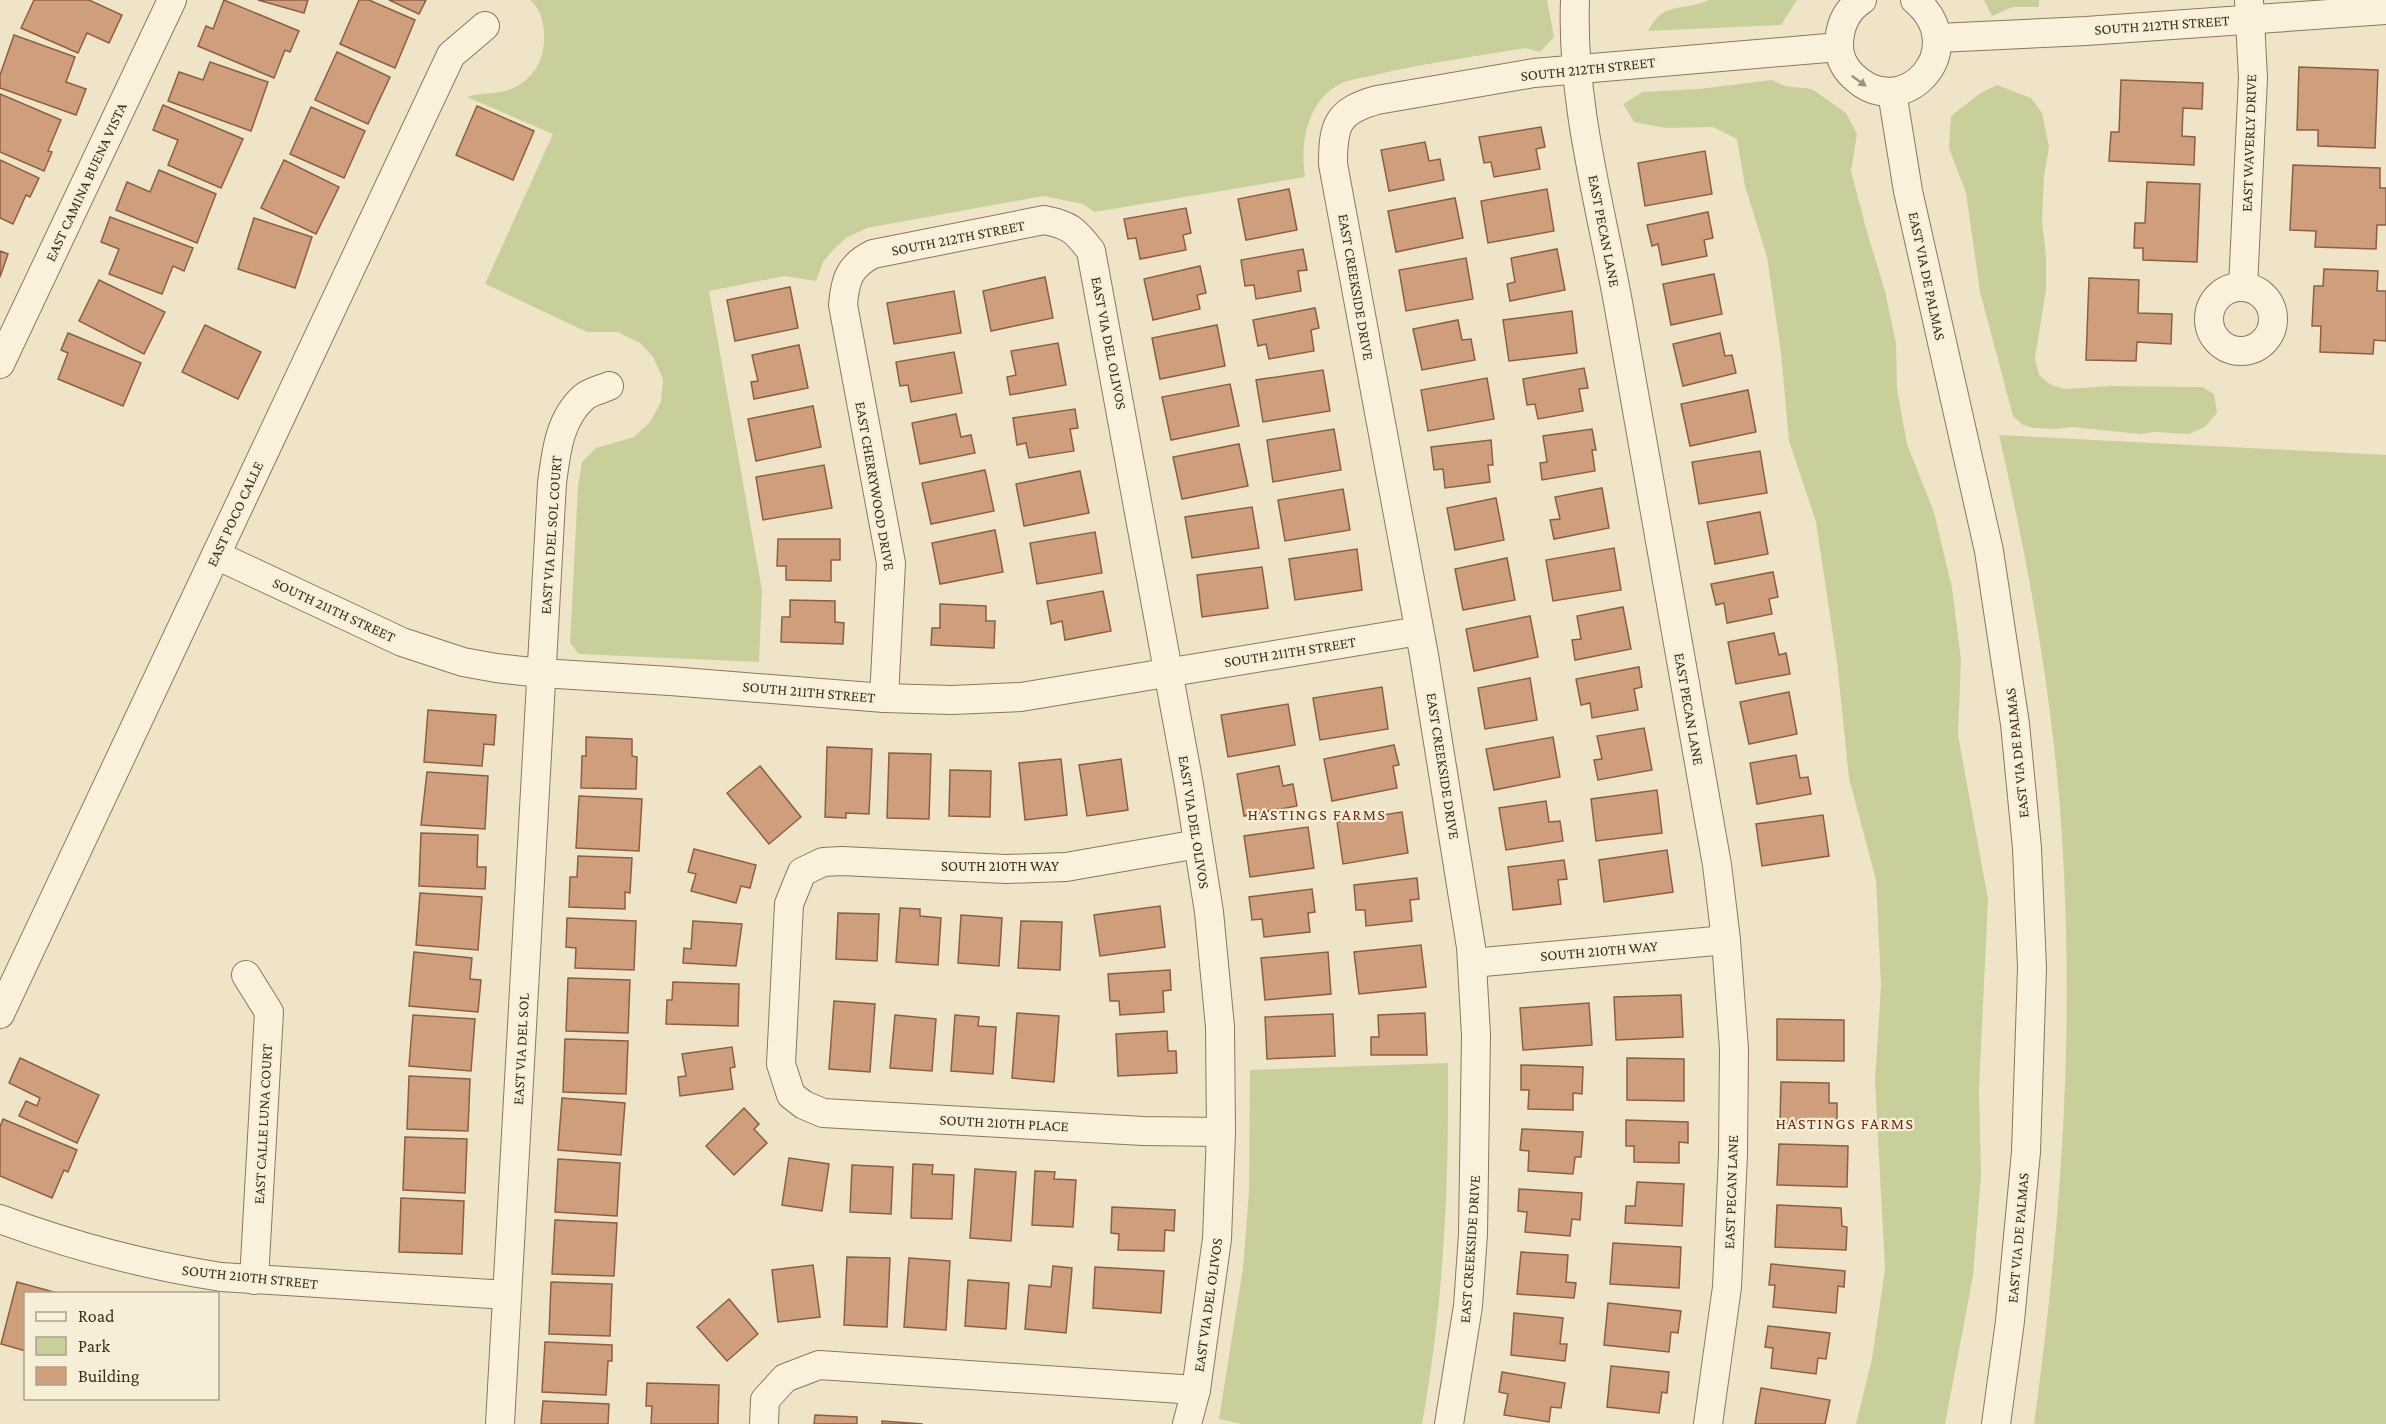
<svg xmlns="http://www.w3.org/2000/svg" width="2386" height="1424" viewBox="0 0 2386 1424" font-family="'Crimson Pro',serif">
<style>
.green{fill:#c9cf9b}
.building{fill:#cf9f7d;stroke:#8d5f41;stroke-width:1.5}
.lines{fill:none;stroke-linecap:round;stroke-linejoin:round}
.street-casing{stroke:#8d765c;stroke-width:30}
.street{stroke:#faf1dc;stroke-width:28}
.oneway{fill:#9c907e}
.labels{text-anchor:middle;stroke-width:4.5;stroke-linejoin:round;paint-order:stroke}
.street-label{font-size:15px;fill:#3d2e20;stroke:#f7eed8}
.neighbourhood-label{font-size:16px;letter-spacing:1.5px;fill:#6b2e1e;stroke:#f7eed8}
</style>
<rect width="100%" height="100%" fill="#f0e4c8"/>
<g class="green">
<path d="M530 0H1547L1554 37 1540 52 1525 48C1475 57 1424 63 1375 75 1364 78 1349 79 1340 84 1306 102 1300 144 1305 177L1094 212 1083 204 1043 196 867 228 846 238 833 250 823 262 816 281 784 276 709 291 762 590 759 662 579 654 570 643 578 486 582 462 596 448 634 437 650 422 661 402 663 379 653 357 640 343 618 332H587L485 284 553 134 467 97C478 93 488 94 499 92 529 87 546 63 544 33 544 22 539 7 530 0Z"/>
<path d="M1709 0H1797L1781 25 1648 31C1664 0 1679 13 1709 0Z"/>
<polygon points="1984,0 2039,0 2039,7 2013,7 1992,16"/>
<polygon points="1772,80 1785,86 1812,89 1846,113 1857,134 1851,171 1867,232 1885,291 1896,343 1897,389 1907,444 1934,512 1952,588 1961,660 1958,735 1988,899 1979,1090 1981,1175 1973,1276 1945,1424 1856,1424 1872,1359 1885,1269 1875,1082 1881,986 1876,880 1849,778 1837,662 1816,522 1789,441 1781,353 1767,257 1745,186 1737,139 1713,127 1666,128 1634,122 1623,104 1643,92 1699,89"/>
<polygon points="1997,85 2031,98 2042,113 2049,147 2044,176 2042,221 2046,256 2046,290 2035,358 2039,375 2051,385 2065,389 2111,386 2202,387 2214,394 2217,413 2205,427 2189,434 2155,432 2140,434 2072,427 2056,429 2034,428 2023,425 2013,416 1980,292 1966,193 1949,148 1951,116 1979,94"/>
<path d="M1999 435 2386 455V1424H2034C2059 1241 2073 1060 2064 875 2058 727 2032 579 1999 435Z"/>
<path d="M1448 1063C1449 1184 1444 1304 1422 1424H1242L1219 1419 1243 1268 1249 1191 1250 1070Z"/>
</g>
<g class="building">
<polygon points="34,0 89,0 122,15 109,43 87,33 78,53 21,28"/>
<polygon points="224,0 299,31 290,52 285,50 274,78 198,46 206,26 213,29"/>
<polygon points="258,0 308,0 304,13"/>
<polygon points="359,0 369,0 415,20 395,68 340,44"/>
<polygon points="389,0 426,0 419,14"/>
<polygon points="14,35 75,57 66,82 86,89 76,115 0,88 0,75"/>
<polygon points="337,52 390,77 368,124 315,100"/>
<polygon points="210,62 268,82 251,131 168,101 179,72 203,80"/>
<polygon points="2299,67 2378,70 2375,148 2318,146 2318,130 2297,130"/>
<polygon points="2121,80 2203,83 2202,109 2183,108 2182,136 2195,137 2194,165 2109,161 2111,132 2119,132"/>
<polygon points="0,94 61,120 48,151 52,152 44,171 0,152"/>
<polygon points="163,105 243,139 221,188 168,165 178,140 153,130"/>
<polygon points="477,106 534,131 513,180 456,155"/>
<polygon points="311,107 365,131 344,178 290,154"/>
<polygon points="1541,127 1545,147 1536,149 1540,169 1494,177 1491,162 1484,163 1479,137"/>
<polygon points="1425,142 1429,161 1440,159 1444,180 1389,191 1381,150"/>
<polygon points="1705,151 1712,194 1645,206 1638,163"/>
<polygon points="0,160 39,178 30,197 26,195 13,224 0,218"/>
<polygon points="284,160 339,187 316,234 261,208"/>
<polygon points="2293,165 2380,168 2380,188 2386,188 2386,225 2377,225 2376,249 2315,247 2316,231 2290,230"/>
<polygon points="159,170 216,194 197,243 116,210 127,182 150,192"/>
<polygon points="2147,182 2200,184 2197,262 2143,260 2143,248 2134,248 2135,223 2145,223"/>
<polygon points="1289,189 1297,230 1246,240 1238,199"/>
<polygon points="1547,189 1554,231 1488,243 1481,201"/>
<polygon points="1455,198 1463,238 1396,252 1388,211"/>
<polygon points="1186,208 1191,233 1183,235 1186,250 1140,259 1136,238 1128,239 1124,219"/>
<polygon points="1708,212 1713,238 1704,240 1707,256 1662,265 1658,244 1652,246 1647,225"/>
<polygon points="110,217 193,248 184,271 173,266 162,294 109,274 119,249 101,242"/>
<polygon points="254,218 312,237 295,288 238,269"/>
<polygon points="1303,249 1307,270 1298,271 1301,291 1256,299 1254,285 1245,286 1241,260"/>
<polygon points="1557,249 1565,290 1510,301 1507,284 1515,282 1511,258"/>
<polygon points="0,251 8,254 0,277"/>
<polygon points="1466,258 1473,299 1406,311 1399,270"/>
<polygon points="1200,266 1206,293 1197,295 1200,309 1153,320 1144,279"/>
<polygon points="2324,269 2378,271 2377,291 2386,291 2386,341 2374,340 2373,354 2320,352 2321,326 2312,326 2314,286 2323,286"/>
<polygon points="1714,274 1722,314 1671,325 1663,284"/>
<polygon points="1045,277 1053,318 991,331 983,291"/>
<polygon points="2089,278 2139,280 2138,313 2172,314 2171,344 2137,342 2136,361 2086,360"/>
<polygon points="99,280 165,312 144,354 79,321"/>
<polygon points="790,287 798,328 735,341 727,300"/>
<polygon points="954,291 961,333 894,344 887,303"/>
<polygon points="1315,308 1319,328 1311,330 1314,351 1269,359 1266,344 1258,346 1253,320"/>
<polygon points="1572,311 1577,353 1509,361 1503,320"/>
<polygon points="1458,320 1462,340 1471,339 1475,360 1422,370 1413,329"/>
<polygon points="205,325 261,352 238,399 182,372"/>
<polygon points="1217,325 1225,366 1160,379 1152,338"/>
<polygon points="68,333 141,363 123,406 58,379 68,353 61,350"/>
<polygon points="1720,333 1725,356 1732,355 1736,373 1683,386 1673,344"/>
<polygon points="1058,343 1066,385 1010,395 1007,377 1016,375 1011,351"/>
<polygon points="799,345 808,388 754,399 751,382 758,381 752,355"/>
<polygon points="954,352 962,393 911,402 908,385 900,386 896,362"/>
<polygon points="1584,368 1588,388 1579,389 1583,411 1538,419 1535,404 1527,405 1523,379"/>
<polygon points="1323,370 1330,411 1263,422 1256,380"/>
<polygon points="1487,378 1494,419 1428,431 1421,390"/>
<polygon points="1230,384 1239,426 1171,440 1162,397"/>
<polygon points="1748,390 1756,432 1690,446 1681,404"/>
<polygon points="813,406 821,447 756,461 748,419"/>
<polygon points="1075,409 1078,428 1070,429 1074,451 1029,458 1026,443 1017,445 1013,418"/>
<polygon points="956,414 961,437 971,435 975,453 920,464 912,423"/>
<polygon points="1334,429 1341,470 1273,482 1267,440"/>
<polygon points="1592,429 1596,450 1592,450 1595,471 1542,480 1540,463 1547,462 1543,436"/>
<polygon points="1491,440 1493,465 1488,465 1490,482 1445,488 1443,469 1434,470 1431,447"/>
<polygon points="1239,444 1248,486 1182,499 1173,457"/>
<polygon points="1760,451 1767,493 1699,504 1692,462"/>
<polygon points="824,465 832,508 763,520 756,477"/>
<polygon points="985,470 994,511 931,524 922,483"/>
<polygon points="1080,471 1089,513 1024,526 1016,484"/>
<polygon points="1602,488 1609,528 1554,539 1550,520 1560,519 1555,497"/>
<polygon points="1343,489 1350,530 1285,541 1278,500"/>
<polygon points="1496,498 1504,540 1455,550 1447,508"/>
<polygon points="1252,507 1259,548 1192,558 1185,517"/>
<polygon points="1760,512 1768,554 1715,564 1707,522"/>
<polygon points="995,530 1003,572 940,584 932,543"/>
<polygon points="1095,532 1102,573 1037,584 1030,543"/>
<polygon points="778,539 840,539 840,560 831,560 831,581 786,580 786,566 777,566"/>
<polygon points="1614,548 1621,590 1553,601 1546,560"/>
<polygon points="1357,549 1362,590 1295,600 1289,559"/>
<polygon points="1507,558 1515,600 1463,610 1455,569"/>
<polygon points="1262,567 1268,608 1202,617 1197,575"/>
<polygon points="1773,572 1778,597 1769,599 1772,614 1727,623 1724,603 1716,605 1711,584"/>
<polygon points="1103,591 1111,631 1065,640 1062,621 1051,624 1047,601"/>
<polygon points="790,600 835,601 835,622 844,623 843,644 781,642 782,617 790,617"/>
<polygon points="940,604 986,606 986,621 995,621 994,648 931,645 932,628 940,628"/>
<polygon points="1623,607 1631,649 1575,660 1572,640 1581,639 1577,616"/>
<polygon points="1530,616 1538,657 1474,671 1466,629"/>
<polygon points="1774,633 1779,655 1786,653 1790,674 1736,684 1728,642"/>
<polygon points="1639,667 1642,687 1634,689 1638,710 1592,718 1590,703 1581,705 1576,679"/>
<polygon points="1530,678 1537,720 1485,729 1478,688"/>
<polygon points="1382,687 1388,729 1320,740 1313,698"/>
<polygon points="1789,692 1797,734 1749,744 1740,702"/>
<polygon points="1288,704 1295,745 1228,757 1221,715"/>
<polygon points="428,710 496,715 494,745 484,744 482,766 424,762"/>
<polygon points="1644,728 1652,770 1598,780 1594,760 1602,759 1597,736"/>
<polygon points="586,737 632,739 632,756 637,757 636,789 581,788 582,756 586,756"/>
<polygon points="1553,737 1560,777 1494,790 1486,749"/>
<polygon points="1394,745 1399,765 1393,766 1397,788 1332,801 1324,759"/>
<polygon points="827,747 872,749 869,814 846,813 846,818 825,817"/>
<polygon points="889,753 931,754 929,819 887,818"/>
<polygon points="1796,755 1800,778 1808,777 1811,794 1757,804 1750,763"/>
<polygon points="1061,759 1067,815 1025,820 1019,763"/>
<polygon points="1121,759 1128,810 1087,816 1079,765"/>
<polygon points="760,766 801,817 769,844 727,793"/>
<polygon points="1279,766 1283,786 1293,784 1297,806 1244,816 1237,774"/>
<polygon points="950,770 991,771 990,817 949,816"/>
<polygon points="427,772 488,776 485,829 421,825"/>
<polygon points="1657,790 1662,833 1596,841 1591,799"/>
<polygon points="579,796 642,799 639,851 576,848"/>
<polygon points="1546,801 1549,822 1560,821 1563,841 1506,850 1499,808"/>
<polygon points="1402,812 1408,853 1343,864 1337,822"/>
<polygon points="1823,815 1829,856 1762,866 1756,824"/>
<polygon points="1308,827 1314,868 1250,877 1244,836"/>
<polygon points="421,833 478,835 477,867 486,867 485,889 419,886"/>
<polygon points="694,849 756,865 750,888 741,886 736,903 691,891 696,874 688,872"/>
<polygon points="1667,850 1673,892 1604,902 1599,860"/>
<polygon points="578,856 632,858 630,893 625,892 625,909 569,907 570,877 577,877"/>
<polygon points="1564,860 1567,879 1558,880 1561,904 1513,910 1508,867"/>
<polygon points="1417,878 1419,899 1410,900 1412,921 1366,926 1365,910 1356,910 1354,885"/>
<polygon points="1312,889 1315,912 1308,913 1310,932 1264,937 1262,919 1252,920 1249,897"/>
<polygon points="420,893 482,897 478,950 416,945"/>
<polygon points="1160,906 1165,947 1100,956 1094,915"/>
<polygon points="900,908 920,909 920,916 941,918 938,965 896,962"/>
<polygon points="838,913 879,914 877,961 836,959"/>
<polygon points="961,915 1002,918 999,966 958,963"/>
<polygon points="567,918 636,921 634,970 575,968 576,948 566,947"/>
<polygon points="693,921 742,924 736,966 683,963 684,948 691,949"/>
<polygon points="1021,921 1062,922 1060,970 1018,968"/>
<polygon points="1421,945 1426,987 1359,994 1354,952"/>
<polygon points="414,952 472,958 470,979 481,980 478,1012 409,1006"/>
<polygon points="1328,952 1331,994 1265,1000 1261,958"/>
<polygon points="1170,970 1171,990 1163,991 1164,1012 1120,1015 1119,1001 1110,1001 1108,974"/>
<polygon points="568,978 630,980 628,1033 566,1031"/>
<polygon points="673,982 739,984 738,1026 666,1024 667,1000 672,1000"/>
<polygon points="1681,995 1683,1037 1616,1040 1614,997"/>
<polygon points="834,1001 875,1004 870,1072 829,1069"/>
<polygon points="1589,1003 1592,1045 1523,1050 1520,1008"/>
<polygon points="1017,1013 1059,1016 1054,1082 1012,1078"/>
<polygon points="1425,1013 1427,1055 1371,1055 1371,1037 1379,1037 1378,1015"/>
<polygon points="1333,1014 1335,1056 1267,1059 1265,1017"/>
<polygon points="413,1015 475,1019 471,1071 409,1066"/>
<polygon points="895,1015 936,1019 932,1071 890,1068"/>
<polygon points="955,1015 979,1017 978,1026 996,1027 993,1074 951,1071"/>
<polygon points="1777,1019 1844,1020 1844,1061 1777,1060"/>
<polygon points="1167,1031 1168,1051 1176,1051 1177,1073 1118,1076 1116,1034"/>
<polygon points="565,1039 628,1041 626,1094 563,1092"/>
<polygon points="732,1047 735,1067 730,1068 733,1089 680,1096 678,1077 686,1076 682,1054"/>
<polygon points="20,1058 99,1095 77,1143 19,1116 26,1101 37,1106 40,1098 9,1083"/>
<polygon points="1627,1058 1684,1059 1684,1101 1627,1100"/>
<polygon points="1521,1065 1583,1067 1582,1094 1573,1093 1573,1110 1528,1109 1529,1090 1521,1090"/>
<polygon points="409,1076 470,1079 468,1131 407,1129"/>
<polygon points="1781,1082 1829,1083 1829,1103 1837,1103 1837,1124 1780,1123"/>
<polygon points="562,1098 625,1103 621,1155 558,1150"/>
<polygon points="744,1108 759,1124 754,1129 767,1143 734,1175 706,1146"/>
<polygon points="3,1119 77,1150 68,1172 64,1170 52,1198 0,1176 0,1127"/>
<polygon points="1626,1120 1688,1122 1688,1143 1679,1142 1679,1163 1634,1162 1634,1146 1626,1146"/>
<polygon points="1522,1129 1583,1132 1581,1157 1575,1157 1573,1174 1528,1171 1529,1151 1520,1150"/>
<polygon points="405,1137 467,1139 465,1193 403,1190"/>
<polygon points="1779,1144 1848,1146 1847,1187 1777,1185"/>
<polygon points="789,1158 829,1164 822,1211 782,1205"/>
<polygon points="558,1159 620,1163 617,1216 555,1212"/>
<polygon points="913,1164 933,1165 932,1174 954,1175 952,1219 911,1218"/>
<polygon points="852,1165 893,1167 891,1214 850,1212"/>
<polygon points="975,1169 1016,1172 1011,1241 970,1238"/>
<polygon points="1035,1171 1055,1172 1054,1179 1076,1180 1073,1227 1032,1225"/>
<polygon points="1637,1182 1684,1184 1682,1226 1625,1223 1626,1206 1635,1206"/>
<polygon points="1519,1189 1582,1193 1580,1220 1572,1219 1570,1236 1525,1232 1527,1212 1518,1211"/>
<polygon points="401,1198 464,1201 462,1254 399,1252"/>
<polygon points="1777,1205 1841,1208 1842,1226 1847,1227 1846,1250 1775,1247"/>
<polygon points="1112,1207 1175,1210 1174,1231 1165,1230 1164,1251 1118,1250 1119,1234 1111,1233"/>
<polygon points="555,1220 617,1223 614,1276 552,1274"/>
<polygon points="1613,1243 1681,1247 1679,1288 1610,1284"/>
<polygon points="1521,1252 1568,1255 1566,1282 1576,1283 1574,1298 1517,1294"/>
<polygon points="847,1257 890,1258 887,1327 844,1325"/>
<polygon points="909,1258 950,1261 946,1330 904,1327"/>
<polygon points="1771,1264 1845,1271 1844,1287 1838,1286 1836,1313 1773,1307 1775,1285 1769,1285"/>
<polygon points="813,1265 820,1317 778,1322 772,1270"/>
<polygon points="1053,1266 1072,1268 1066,1333 1025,1329 1029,1285 1051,1287"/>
<polygon points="1095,1267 1164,1271 1161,1313 1093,1308"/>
<polygon points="968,1280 1009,1283 1006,1329 965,1326"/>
<polygon points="17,1282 61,1294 26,1294 26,1351 1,1344"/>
<polygon points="551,1282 612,1284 610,1336 549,1334"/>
<polygon points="729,1299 758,1334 727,1361 697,1327"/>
<polygon points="1608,1303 1681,1311 1678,1333 1671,1332 1669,1352 1604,1345"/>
<polygon points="1514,1313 1563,1318 1560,1344 1567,1344 1565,1361 1511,1355"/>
<polygon points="1768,1326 1830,1333 1826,1359 1818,1358 1816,1374 1771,1368 1773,1348 1765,1347"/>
<polygon points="545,1342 612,1345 612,1361 608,1361 606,1395 542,1392"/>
<polygon points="1611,1366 1669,1372 1667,1393 1662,1392 1659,1413 1607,1407"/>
<polygon points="1502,1372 1565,1383 1561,1408 1551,1407 1549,1422 1504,1415 1508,1394 1499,1392"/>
<polygon points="647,1383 719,1385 718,1424 651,1424 652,1406 646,1406"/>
<polygon points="1761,1388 1830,1400 1825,1424 1755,1424"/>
<polygon points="543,1401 609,1404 608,1424 541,1424"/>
<polygon points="815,1415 857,1417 857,1424 814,1424"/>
<polygon points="882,1421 923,1424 882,1424"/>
</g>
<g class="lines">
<defs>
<g id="street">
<path d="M1575 0C1571 104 1601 207 1619 308 1653 494 1685 680 1717 865L1726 940 1734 1049 1733 1154 1727 1287 1708 1424"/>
<path d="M1862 0C1846 10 1840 25 1839 43 1838 55 1844 68 1853 76 1903 125 1973 49 1915 0"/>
<polyline points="1938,38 2086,31 2386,10"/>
<polyline points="1892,92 1908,191 1989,551 2015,724 2027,848 2032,968 2026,1152 2010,1321 1996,1424"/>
<polyline points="2243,287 2253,78 2249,1"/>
<circle cx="2241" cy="319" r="32"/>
<polyline points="0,364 172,0"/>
<polyline points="216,555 402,642 463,662 496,668 541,673 670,681 884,698 952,700 1021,697 1419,631"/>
<path d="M884 698 891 563 843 305C845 280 849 266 873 254L1044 220C1070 225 1075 230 1091 251L1189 785 1209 912 1220 1027 1221 1132 1217 1239 1196 1390 1187 1424"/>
<polyline points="1198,844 1066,867 1006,869 842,861 823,862 802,872 789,904 781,1064 791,1095 804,1105 823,1113 1143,1131 1221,1132"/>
<polyline points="1472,963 1726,940"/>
<polyline points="246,975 269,1012 254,1280"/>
<polyline points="0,1014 451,55 485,26"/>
<path d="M0 1219C72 1246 145 1265 221 1277L507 1295"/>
<path d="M500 1424 552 483C556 453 559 419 584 397 590 392 602 389 609 386"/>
<polyline points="764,1424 765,1400 785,1378 819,1365 1196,1390"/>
<path d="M1449 1424 1468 1306 1473 1234 1476 1035 1471 947 1424 655 1333 164C1333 125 1337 111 1377 100L1534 73 1839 47"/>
</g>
</defs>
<use href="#street" class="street-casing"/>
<use href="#street" class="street"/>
</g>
<defs><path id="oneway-solid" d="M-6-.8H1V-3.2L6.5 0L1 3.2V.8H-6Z" transform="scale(1.5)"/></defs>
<use class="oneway" href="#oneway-solid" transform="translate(1859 81) rotate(36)"/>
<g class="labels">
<g class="street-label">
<text transform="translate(2162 25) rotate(-4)" y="5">SOUTH 212TH STREET</text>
<text transform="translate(1588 69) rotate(-6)" y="5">SOUTH 212TH STREET</text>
<text transform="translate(2249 143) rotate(-88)" y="5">EAST WAVERLY DRIVE</text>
<text transform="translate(86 182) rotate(-65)" y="5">EAST CAMINA BUENA VISTA</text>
<text transform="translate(1604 231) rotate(79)" y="5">EAST PECAN LANE</text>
<text transform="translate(958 238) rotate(-11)" y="5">SOUTH 212TH STREET</text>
<text transform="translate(1927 276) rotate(78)" y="5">EAST VIA DE PALMAS</text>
<text transform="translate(1356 287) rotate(80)" y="5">EAST CREEKSIDE DRIVE</text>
<text transform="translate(1109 343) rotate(79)" y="5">EAST VIA DEL OLIVOS</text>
<text transform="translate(875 486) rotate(80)" y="5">EAST CHERRYWOOD DRIVE</text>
<text transform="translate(235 514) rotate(-65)" y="5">EAST POCO CALLE</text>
<text transform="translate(551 535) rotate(-86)" y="5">EAST VIA DEL SOL COURT</text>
<text transform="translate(334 610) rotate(25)" y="5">SOUTH 211TH STREET</text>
<text transform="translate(1290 652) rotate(-9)" y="5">SOUTH 211TH STREET</text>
<text transform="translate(809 692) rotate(5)" y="5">SOUTH 211TH STREET</text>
<text transform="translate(1689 709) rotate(80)" y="5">EAST PECAN LANE</text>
<text transform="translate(2017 753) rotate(-96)" y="5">EAST VIA DE PALMAS</text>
<text transform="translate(1443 766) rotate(81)" y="5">EAST CREEKSIDE DRIVE</text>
<text transform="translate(1194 822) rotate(81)" y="5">EAST VIA DEL OLIVOS</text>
<text x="1000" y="871">SOUTH 210TH WAY</text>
<text transform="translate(1599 951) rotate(-5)" y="5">SOUTH 210TH WAY</text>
<text transform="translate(521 1049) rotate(-87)" y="5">EAST VIA DEL SOL</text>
<text transform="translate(1004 1123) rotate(3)" y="5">SOUTH 210TH PLACE</text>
<text transform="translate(263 1124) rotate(-87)" y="5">EAST CALLE LUNA COURT</text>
<text transform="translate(1731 1192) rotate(-88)" y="5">EAST PECAN LANE</text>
<text transform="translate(2018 1238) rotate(-85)" y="5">EAST VIA DE PALMAS</text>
<text transform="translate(1470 1249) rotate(-86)" y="5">EAST CREEKSIDE DRIVE</text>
<text transform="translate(250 1277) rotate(6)" y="5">SOUTH 210TH STREET</text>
<text transform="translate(1208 1305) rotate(-82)" y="5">EAST VIA DEL OLIVOS</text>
</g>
<g class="neighbourhood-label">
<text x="1317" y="820">HASTINGS FARMS</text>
<text x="1845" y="1129">HASTINGS FARMS</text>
</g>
</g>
<rect x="24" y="1292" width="195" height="108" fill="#f7eed8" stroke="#ada18e" stroke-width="1.5"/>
<rect x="36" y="1312" width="30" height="9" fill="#faf1dc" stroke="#ada18e" stroke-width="1.5"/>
<text x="78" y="1322" font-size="18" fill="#3d2e20">Road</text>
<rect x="36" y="1337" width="30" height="18" fill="#c9cf9b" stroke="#ada18e" stroke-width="1.5"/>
<text x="78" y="1352" font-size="18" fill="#3d2e20">Park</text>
<rect x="36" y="1367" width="30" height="18" fill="#cf9f7d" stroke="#ada18e" stroke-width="1.5"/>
<text x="78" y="1382" font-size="18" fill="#3d2e20">Building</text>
</svg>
